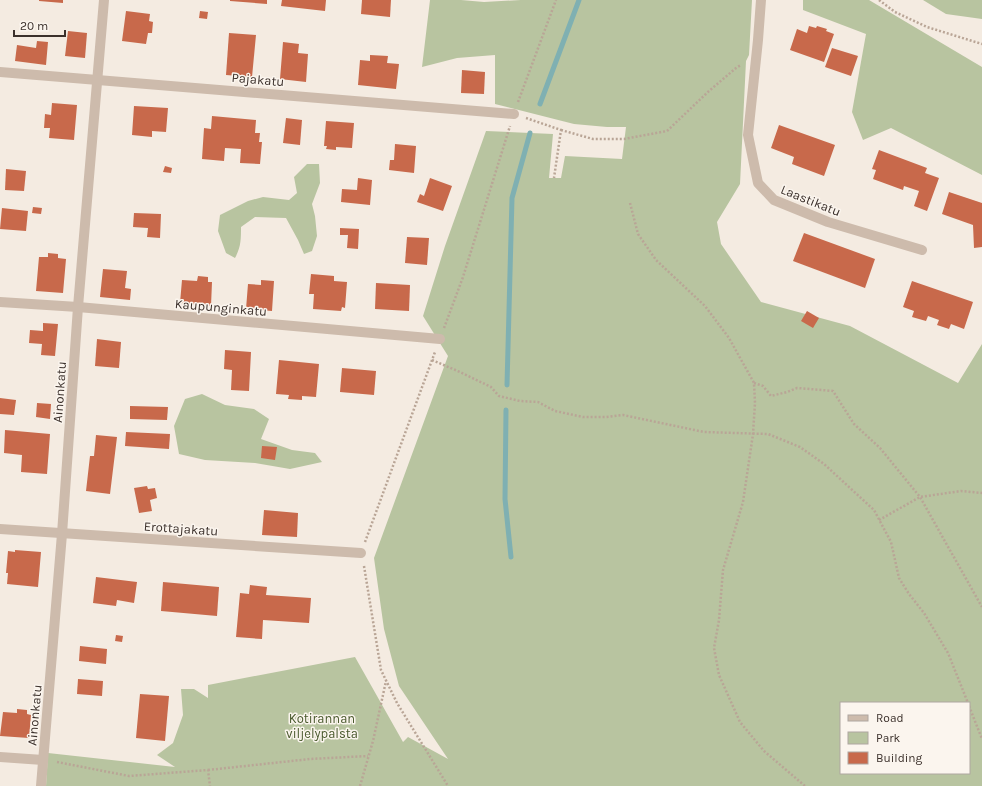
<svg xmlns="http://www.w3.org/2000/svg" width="982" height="786" viewBox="0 0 982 786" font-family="Karla,sans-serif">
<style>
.green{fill:#b8c4a0;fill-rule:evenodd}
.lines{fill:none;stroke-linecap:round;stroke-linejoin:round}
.stream{stroke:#7fb0b2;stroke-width:5}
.building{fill:#c8694b}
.path{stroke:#b9a596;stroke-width:2.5;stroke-dasharray:2 2;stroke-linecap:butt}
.street{stroke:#cdbbac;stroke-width:10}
.labels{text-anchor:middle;stroke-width:3;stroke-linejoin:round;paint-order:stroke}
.street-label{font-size:13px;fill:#3b302b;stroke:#fbf5ee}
.park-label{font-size:13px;fill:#4a5a2e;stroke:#fbf5ee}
</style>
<rect width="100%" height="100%" fill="#f4ebe1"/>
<g class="green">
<path d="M430 0H461L484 2 521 0H752L749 55 746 61 740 184 717 222 721 244 761 302 850 326 958 383 982 344V786H46L48 753 175 767 157 755 173 743 183 715 181 689H194L208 698V685L355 657 403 742 408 737 448 759 399 686 384 629 374 558 448 356 423 316 445 246 486 131 553 134 549 178H561L565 156 622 159 626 127H607L574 124 495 104V55L457 58 422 67ZM841 703H969V773H841Z"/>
<polygon points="803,0 869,0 982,67 982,175 891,128 863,140 852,112 866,34 803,10"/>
<polygon points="923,0 982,0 982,19 946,14"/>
<path d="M307 164H319L320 183 312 204 315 216 317 236 312 251 304 254 298 240 286 218 255 217 241 227C241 239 241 247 235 258L226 253 218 231 220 215 248 201 263 197 289 200 297 193 294 177Z"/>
<polygon points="202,394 225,405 254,409 269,419 261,439 292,450 315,453 322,462 290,469 255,463 205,460 179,454 174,426 185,399"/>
</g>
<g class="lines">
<g class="stream">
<polyline points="540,104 579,0"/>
<polyline points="507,385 512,198 530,133"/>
<polyline points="506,410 505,499 511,557"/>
</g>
</g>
<g class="building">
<polygon points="39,0 63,0 63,3 39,1"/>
<polygon points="230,0 267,0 267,4 230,1"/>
<polygon points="282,0 326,0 325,11 281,6"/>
<polygon points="362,0 391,0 390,17 361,14"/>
<polygon points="126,11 150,14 149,21 153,22 152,33 148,33 146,44 122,41"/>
<polygon points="200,11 208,12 207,19 199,18"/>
<polygon points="809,26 816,28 817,26 827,29 826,31 834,34 824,62 790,50 797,29 807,33"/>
<polygon points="68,31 87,33 85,58 65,56"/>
<polygon points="229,33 256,35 252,77 226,75"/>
<polygon points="37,41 48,42 46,65 15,61 17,45 36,48"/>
<polygon points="283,42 299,44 298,53 308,54 306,82 280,79"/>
<polygon points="832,48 858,56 851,76 825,67"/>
<polygon points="370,55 388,56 387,63 399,64 396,89 358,85 360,60 370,61"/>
<polygon points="462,70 485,72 484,94 461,93"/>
<polygon points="52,103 77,105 74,140 49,138 50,128 44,128 45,114 51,115"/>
<polygon points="134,106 168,108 166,132 152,131 152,137 132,135"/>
<polygon points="212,116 256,120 255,133 260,133 259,142 262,142 260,164 240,163 241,149 225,148 224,161 202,159 204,128 211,129"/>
<polygon points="286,118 302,120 300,145 283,143"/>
<polygon points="326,121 354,123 352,148 336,147 336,150 326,149 327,146 324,146"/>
<polygon points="779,125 835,145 824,176 792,164 794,157 771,148"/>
<polygon points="395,144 416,146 414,173 389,170 390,160 394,160"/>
<polygon points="879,150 927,168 925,173 939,178 927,211 914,206 919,191 904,186 903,190 873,179 876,170 872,169"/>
<polygon points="165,166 172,168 171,173 163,172"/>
<polygon points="6,169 26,171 24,191 5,190"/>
<polygon points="358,178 372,180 370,205 341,202 342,189 357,190"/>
<polygon points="430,178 452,186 443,211 417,202 420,194 424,196"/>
<polygon points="949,192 982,203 982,247 974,248 973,225 942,214"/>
<polygon points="33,207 42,208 41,214 32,213"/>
<polygon points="2,208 28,211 26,231 0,229"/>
<polygon points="134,213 161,214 160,238 147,237 148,228 133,227"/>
<polygon points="340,228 359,229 358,249 347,248 348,235 340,235"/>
<polygon points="804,233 875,259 865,288 793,261"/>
<polygon points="407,237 429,238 427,265 405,263"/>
<polygon points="48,253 58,254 58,258 66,259 63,293 36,291 39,257 48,257"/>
<polygon points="103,269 127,271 125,288 131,289 130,300 100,297"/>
<polygon points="311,274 334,276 334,281 347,282 345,308 342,307 341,311 313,309 314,294 309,294"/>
<polygon points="198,276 208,277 208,282 212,282 211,306 180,303 182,280 197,281"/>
<polygon points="261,280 274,281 272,311 246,309 248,284 261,285"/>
<polygon points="912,281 973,302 964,329 951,324 949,329 937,325 939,320 928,316 926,321 912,317 914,311 903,307"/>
<polygon points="376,283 410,285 409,311 375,309"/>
<polygon points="807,311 819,318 813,328 801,321"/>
<polygon points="43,323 58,324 55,356 41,355 42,344 29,343 30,330 43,331"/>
<polygon points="97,339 121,342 119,368 95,366"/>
<polygon points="225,350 251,352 249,391 231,390 232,370 224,369"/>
<polygon points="279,360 319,364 316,397 302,396 302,400 288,399 289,395 276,394"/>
<polygon points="342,368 376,371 374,395 340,392"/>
<polygon points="0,398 16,400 14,415 0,414"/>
<polygon points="37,403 51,404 50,419 36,417"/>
<polygon points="130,406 168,407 167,420 130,419"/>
<polygon points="5,430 50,434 47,474 21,472 22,455 4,453"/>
<polygon points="126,432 170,434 169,449 125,446"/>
<polygon points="96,435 117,437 110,494 86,491 90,456 94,456"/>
<polygon points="262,446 277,447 275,460 261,458"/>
<polygon points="147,486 148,489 155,488 157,498 150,500 152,511 139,513 134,488"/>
<polygon points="264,510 298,513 297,537 262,535"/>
<polygon points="15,550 41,552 38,587 7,584 8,573 6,573 8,551 15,552"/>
<polygon points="96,577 137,582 134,603 117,600 116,606 93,603"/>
<polygon points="163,582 219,587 217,616 161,611"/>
<polygon points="250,585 267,587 266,595 311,598 309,623 263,620 262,639 236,637 240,593 249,594"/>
<polygon points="116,635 123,636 122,642 115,641"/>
<polygon points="80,646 107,649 106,664 79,661"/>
<polygon points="78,679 103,681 102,696 77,694"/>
<polygon points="140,694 169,696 165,741 136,738"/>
<polygon points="17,709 27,710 27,714 31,715 29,738 0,736 3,712 17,713"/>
</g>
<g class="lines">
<g class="path">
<polyline points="879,0 895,12 927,27 982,44"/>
<polyline points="518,102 556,0"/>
<polyline points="526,118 561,130 554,178"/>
<polyline points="561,130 593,139 624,139 667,131 709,91 736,68 741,65"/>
<polyline points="630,203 638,234 656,260 705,306 729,338 754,383 755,403 753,434 743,502 723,570 719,620 714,648 719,675 740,722 764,751 805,786"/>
<polyline points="444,328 463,277 510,126"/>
<polyline points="432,360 460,372 491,387 499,396 520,401 538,402 555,411 583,417 606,417 623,415 704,432 768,434 800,447 824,464 874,510 891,542 899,578 909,594 924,613 948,653 968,703"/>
<polyline points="754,383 763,386 771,396 787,392 797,388 833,391 854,424 880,448 920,497 982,607"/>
<polyline points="879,520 920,497 961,491 982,493"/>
<polyline points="365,542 435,352"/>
<polyline points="364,566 381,670 397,703 448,786"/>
<polyline points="969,706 982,739"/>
<polyline points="57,762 129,776 208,770 210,786"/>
<polyline points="208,770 310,759 368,756"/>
<polyline points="360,786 373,741 386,681"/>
</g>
<g class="street">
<polyline points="761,0 758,40 748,135 758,183 774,200 828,222 922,250"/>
<polyline points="0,72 514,114"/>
<polyline points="0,302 78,307 440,339"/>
<polyline points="0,529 361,553"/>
<polyline points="0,757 43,760"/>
<polyline points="41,786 62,534 78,307 104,0"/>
</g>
</g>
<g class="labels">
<g class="street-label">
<text transform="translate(258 79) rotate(5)" y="5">Pajakatu</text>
<text transform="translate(811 200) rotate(22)" y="5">Laastikatu</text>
<text transform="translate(221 307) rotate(5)" y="5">Kaupunginkatu</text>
<text transform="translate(59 392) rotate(-86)" y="5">Ainonkatu</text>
<text transform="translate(181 528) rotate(4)" y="5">Erottajakatu</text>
<text transform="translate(34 715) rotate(-85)" y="5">Ainonkatu</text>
</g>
<g class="park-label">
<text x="322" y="723">Kotirannan<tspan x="322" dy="15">viljelypalsta</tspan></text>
</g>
</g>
<rect x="840" y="702" width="130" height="72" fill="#fbf5ee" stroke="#aea6a0"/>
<rect x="848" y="715" width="20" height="6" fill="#cdbbac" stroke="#aea6a0"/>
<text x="876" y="722" font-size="12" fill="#3b302b">Road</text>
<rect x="848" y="732" width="20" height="12" fill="#b8c4a0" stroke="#aea6a0"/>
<text x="876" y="742" font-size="12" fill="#3b302b">Park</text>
<rect x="848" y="752" width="20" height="12" fill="#c8694b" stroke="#aea6a0"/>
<text x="876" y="762" font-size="12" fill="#3b302b">Building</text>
<path d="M14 30v6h51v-6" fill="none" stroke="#3b302b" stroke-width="2"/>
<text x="20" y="30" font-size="12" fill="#3b302b" stroke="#fbf5ee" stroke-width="3" paint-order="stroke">20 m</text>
</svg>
